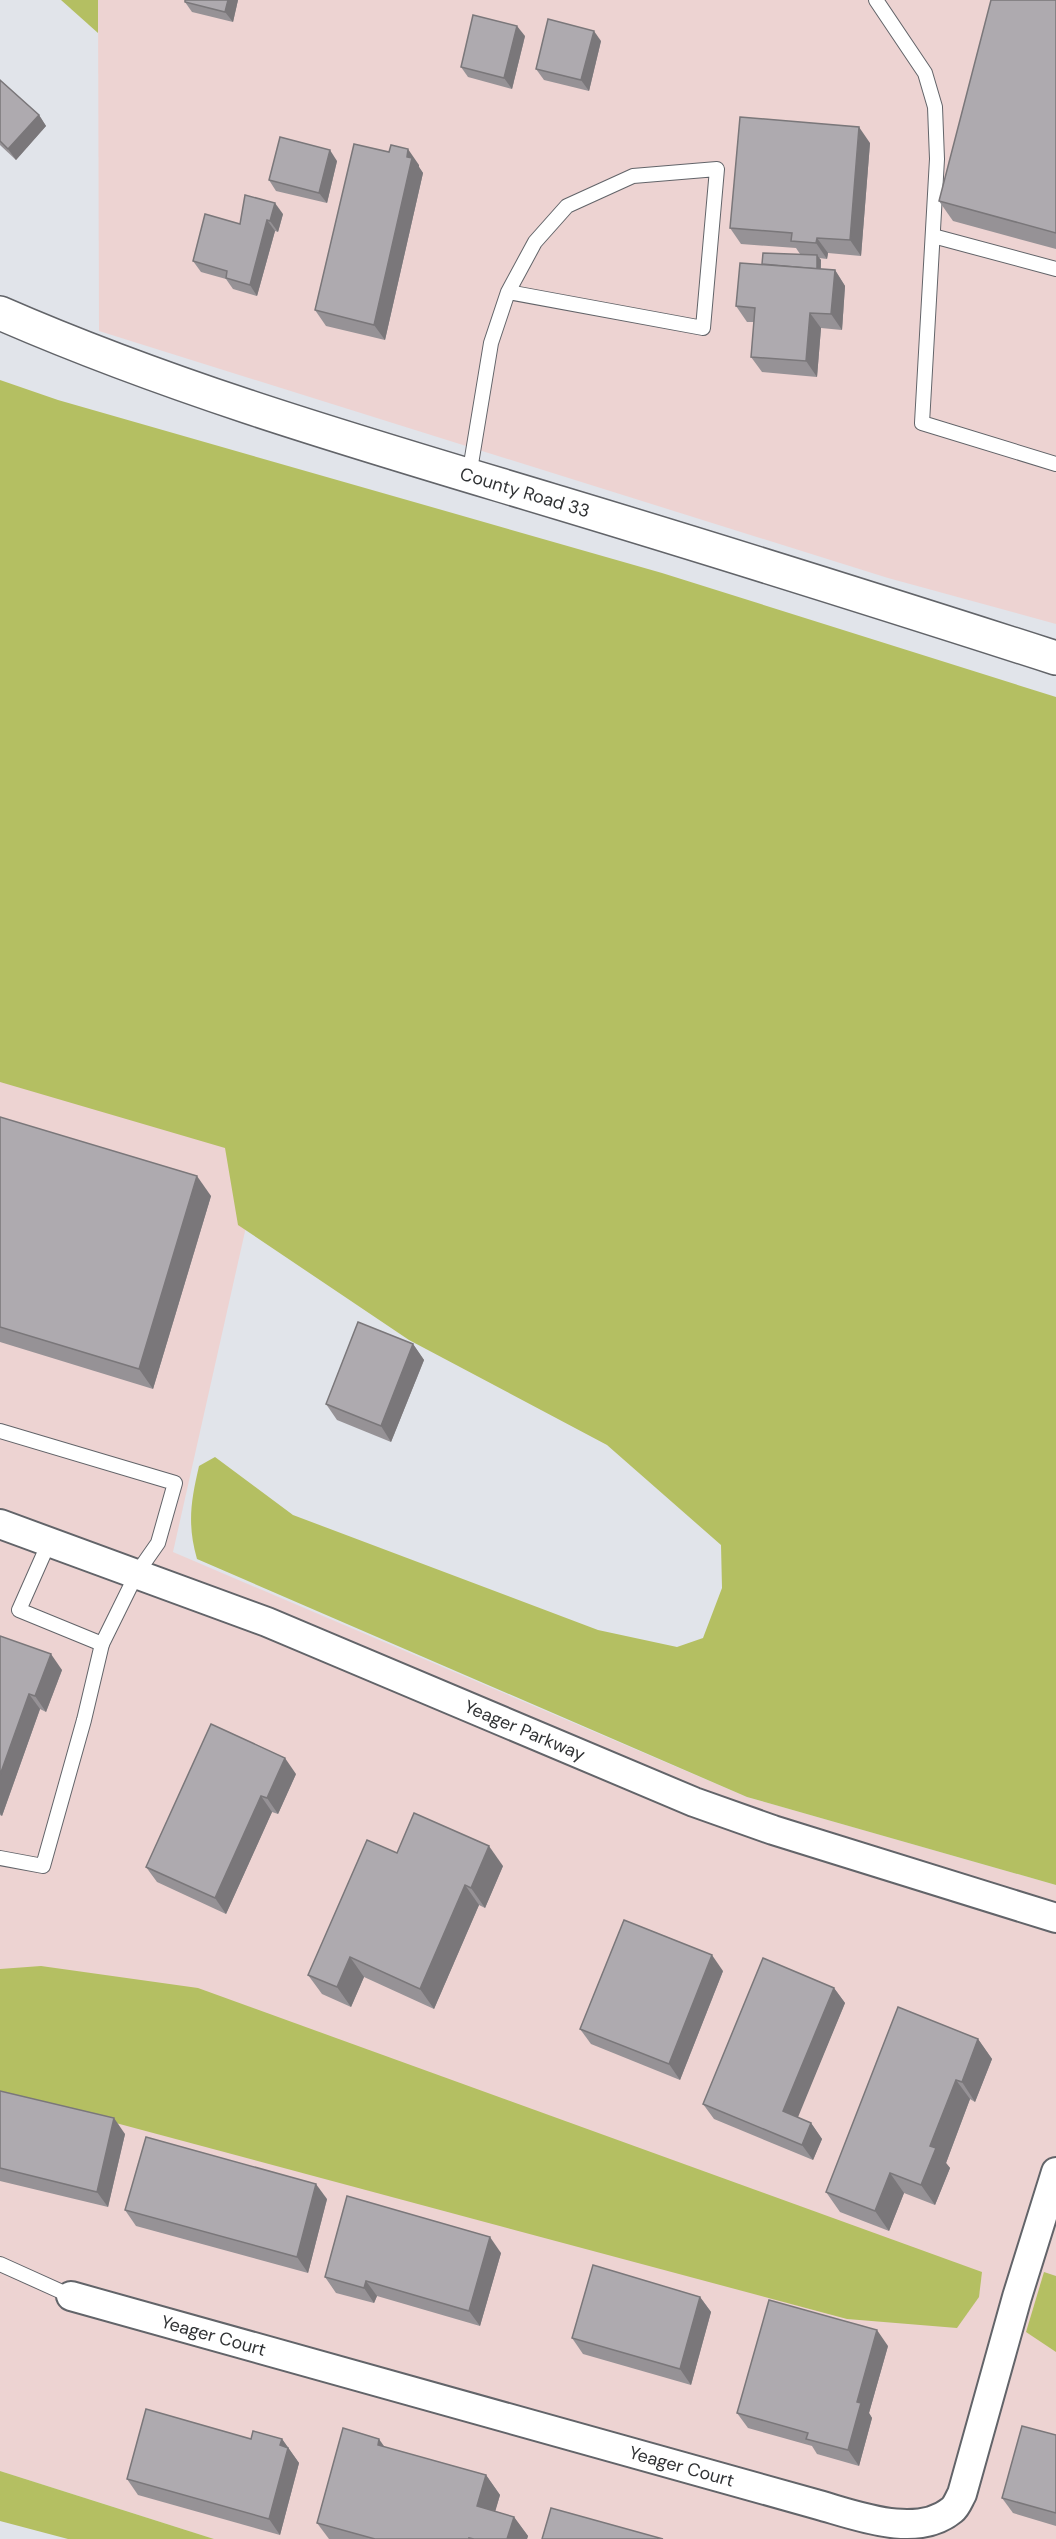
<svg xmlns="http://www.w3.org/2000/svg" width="1056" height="2539" viewBox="0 0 1056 2539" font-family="'DM Sans',sans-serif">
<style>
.industrial{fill:#edd3d2}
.green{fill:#b4bf62}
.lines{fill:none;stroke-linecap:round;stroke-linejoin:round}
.lane-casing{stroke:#626469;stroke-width:16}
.street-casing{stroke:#626469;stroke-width:32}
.secondary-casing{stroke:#626469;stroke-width:36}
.lane{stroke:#fff;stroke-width:14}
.street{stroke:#fff;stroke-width:28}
.secondary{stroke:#fff;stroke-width:33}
.wall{fill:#969296}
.shaded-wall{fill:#7a777a}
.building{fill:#aeaaaf;stroke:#7a777a;stroke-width:1.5}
.labels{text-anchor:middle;stroke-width:6;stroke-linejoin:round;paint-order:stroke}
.street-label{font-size:18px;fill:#313335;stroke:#fff}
</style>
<rect width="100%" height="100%" fill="#e1e4ea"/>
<g class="industrial">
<polygon points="98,0 1056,0 1056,624 888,578 99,331"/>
<polygon points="0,1066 268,1129 173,1552 747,1797 1056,1885 1056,2539 214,2539 0,2471"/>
</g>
<g class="green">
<polygon points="61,0 98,0 98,33"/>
<path d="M0 380 58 400 662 573 1056 697V1885L747 1797 197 1559C187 1524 191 1501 199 1466L215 1457 293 1515 598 1630 677 1647 703 1638 722 1588 721 1545 607 1445 409 1340 238 1225 225 1148 0 1082Z"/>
<polygon points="41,1966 198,1988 982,2272 979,2297 957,2328 847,2319 0,2092 0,1969"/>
<polygon points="1044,2272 1056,2276 1056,2352 1026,2332"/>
<polygon points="0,2471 214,2539 68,2539 0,2521"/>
</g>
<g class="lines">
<defs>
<g id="lane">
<polyline points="876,0 925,73 935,107 937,159 922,423 1056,464"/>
<polyline points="933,236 1056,269"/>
<polyline points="469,476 491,343 508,292 535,242 567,206 633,176 717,169 703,328 508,292"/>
<polyline points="0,1431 175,1483 158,1543 137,1573 102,1644 19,1610 50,1540"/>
<polyline points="0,1858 43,1866 84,1720 102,1644"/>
<polyline points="0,2264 71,2296"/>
</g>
<g id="street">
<path id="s1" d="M0 1524 267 1622 694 1802 773 1830 1056 1918"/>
<path id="s2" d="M71 2296 819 2505C858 2516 917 2539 952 2510 957 2506 959 2499 962 2494L1017 2297 1056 2172"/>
</g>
<g id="secondary">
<path id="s3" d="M0 313C181 392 371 446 560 503 726 553 891 605 1056 658"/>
</g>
</defs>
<use href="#lane" class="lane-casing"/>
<use href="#street" class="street-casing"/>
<use href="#secondary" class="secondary-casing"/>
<use href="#lane" class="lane"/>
<use href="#street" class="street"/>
<use href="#secondary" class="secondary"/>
</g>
<g class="wall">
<polygon points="185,0 238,0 233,22 192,12 185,2"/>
<polygon points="1056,0 1056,249 953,221 939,201"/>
<polygon points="525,36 512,89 468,77 461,67"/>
<polygon points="601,41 589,91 544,80 536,69"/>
<polygon points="0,80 39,115 46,126 16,160 0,145"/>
<polygon points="870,143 861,256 828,253 827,259 819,258 821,260 821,269 835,270 845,286 842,330 821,328 817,377 762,372 751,357 754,322 747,322 736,306 762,264 800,254 796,248 741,244 730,228"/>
<polygon points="337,161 327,203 276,191 269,180"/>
<polygon points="419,165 419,167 423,173 385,340 326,326 315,310"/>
<polygon points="283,214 278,232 275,231 257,296 233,289 226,279 201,272 193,261 240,224"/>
<polygon points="0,1117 211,1196 153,1389 0,1342"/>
<polygon points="413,1344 424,1360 391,1442 337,1420 326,1404"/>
<polygon points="0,1636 62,1670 46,1712 40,1709 2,1816 0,1815"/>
<polygon points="296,1774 278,1814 272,1812 226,1914 157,1882 146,1867"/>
<polygon points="397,1853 503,1866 485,1908 479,1905 434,2009 364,1977 351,2007 322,1994 308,1975"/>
<polygon points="723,1971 680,2080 591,2044 580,2029"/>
<polygon points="834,1988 845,2003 797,2117 811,2123 822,2139 813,2160 714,2119 703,2104"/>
<polygon points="978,2039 992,2059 975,2102 970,2099 946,2163 950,2168 935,2205 904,2193 889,2231 840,2212 826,2192"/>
<polygon points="0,2091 125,2134 108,2207 0,2181"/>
<polygon points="327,2199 308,2273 136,2226 125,2210"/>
<polygon points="501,2253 480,2326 377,2296 374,2303 336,2293 325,2277"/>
<polygon points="700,2297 711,2312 691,2385 583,2354 572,2338"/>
<polygon points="888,2346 869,2413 872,2418 859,2466 817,2454 812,2446 748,2428 737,2413"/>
<polygon points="1056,2435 1056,2526 1013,2513 1002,2498"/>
<polygon points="251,2439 282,2439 299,2463 280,2535 138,2495 127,2479"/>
<polygon points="385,2447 486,2475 500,2495 495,2511 514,2517 528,2536 527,2539 329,2539 317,2523"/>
</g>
<g class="shaded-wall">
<polygon points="228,0 238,0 233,22 225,12"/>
<polygon points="517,26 525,36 512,89 504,78"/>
<polygon points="594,31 601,41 589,91 581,80"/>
<polygon points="39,115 46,126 16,160 8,149"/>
<polygon points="859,127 870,143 861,256 850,240"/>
<polygon points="408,149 419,165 419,167 423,173 385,340 374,325"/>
<polygon points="330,150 337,161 327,203 319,193"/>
<polygon points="275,203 283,214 278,232 270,221"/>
<polygon points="267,220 275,231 257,296 250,285"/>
<polygon points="817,238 828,253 827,259 816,243"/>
<polygon points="817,255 821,260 820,278 816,273"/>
<polygon points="835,270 845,286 842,330 831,314"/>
<polygon points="810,313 821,328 817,377 806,361"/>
<polygon points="197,1176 211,1196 153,1389 139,1369"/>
<polygon points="413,1344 424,1360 391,1442 381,1426"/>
<polygon points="51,1654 62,1670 46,1712 35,1696"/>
<polygon points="29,1694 40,1709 2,1816 0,1813 0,1775"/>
<polygon points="285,1758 296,1774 278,1814 267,1798"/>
<polygon points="261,1796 272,1812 226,1914 215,1898"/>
<polygon points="489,1846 503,1866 485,1908 471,1888"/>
<polygon points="465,1885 479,1905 434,2009 420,1989"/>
<polygon points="712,1955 723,1971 680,2080 669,2064"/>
<polygon points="350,1957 364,1977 351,2007 337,1987"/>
<polygon points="834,1988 845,2003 794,2127 783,2111"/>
<polygon points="978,2039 992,2059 975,2102 962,2082"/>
<polygon points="956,2080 970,2099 946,2163 950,2168 935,2205 921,2185 930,2146"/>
<polygon points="114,2118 125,2134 108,2207 97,2192"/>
<polygon points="811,2123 822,2139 813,2160 802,2145"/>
<polygon points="890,2173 904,2193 889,2231 875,2211"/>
<polygon points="316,2184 327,2199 308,2273 297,2257"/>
<polygon points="490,2237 501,2253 480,2326 469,2311"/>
<polygon points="366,2281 377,2296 374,2303 364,2288"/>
<polygon points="700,2297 711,2312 691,2385 680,2369"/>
<polygon points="877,2330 888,2346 869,2413 872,2418 859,2466 848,2450 857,2402"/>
<polygon points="282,2439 299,2463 280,2535 269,2519 280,2445"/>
<polygon points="379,2439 393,2459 378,2445"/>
<polygon points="486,2475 500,2495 491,2526 477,2506"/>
<polygon points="514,2517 528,2536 527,2539 507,2539"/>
</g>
<g class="building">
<polygon points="185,0 228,0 225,12 185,2"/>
<polygon points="991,0 1056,0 1056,233 939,201"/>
<polygon points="473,15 517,26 504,78 461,67"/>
<polygon points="548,19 594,31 581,80 536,69"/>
<polygon points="0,80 39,115 8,149 0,141"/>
<polygon points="740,117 859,127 850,240 817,238 816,243 791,241 792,233 730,228"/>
<polygon points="280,137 330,150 319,193 269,180"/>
<polygon points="354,144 389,152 391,145 408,149 407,157 412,158 374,325 315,310"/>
<polygon points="245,195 275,203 270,221 267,220 250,285 226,278 227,271 193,261 205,214 240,224"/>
<polygon points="763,253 817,255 817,269 762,264"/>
<polygon points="740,263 835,270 831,314 810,313 806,361 751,357 755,308 736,306"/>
<polygon points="0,1117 197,1176 139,1369 0,1327"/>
<polygon points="358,1322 413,1344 381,1426 326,1404"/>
<polygon points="0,1636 51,1654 35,1696 29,1694 0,1775"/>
<polygon points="211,1724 285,1758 267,1798 261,1796 215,1898 146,1867"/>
<polygon points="414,1813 489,1846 471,1888 465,1885 420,1989 350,1957 337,1987 308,1975 367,1840 397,1853"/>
<polygon points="624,1920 712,1955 669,2064 580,2029"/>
<polygon points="763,1958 834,1988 783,2111 811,2123 802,2145 703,2104"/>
<polygon points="898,2007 978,2039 962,2082 956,2080 930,2146 936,2148 921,2185 890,2173 875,2211 826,2192"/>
<polygon points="0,2091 114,2118 97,2192 0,2168"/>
<polygon points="146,2137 316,2184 297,2257 125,2210"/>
<polygon points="347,2196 490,2237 469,2311 366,2281 364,2288 325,2277"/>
<polygon points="593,2265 700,2297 680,2369 572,2338"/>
<polygon points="769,2300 877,2330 857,2402 861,2403 848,2450 806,2439 808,2433 737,2413"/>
<polygon points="146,2409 251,2439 253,2431 282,2439 280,2445 288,2448 269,2519 127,2479"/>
<polygon points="1022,2426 1056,2435 1056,2513 1002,2498"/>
<polygon points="343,2428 379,2439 378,2445 486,2475 477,2506 514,2517 507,2539 474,2539 469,2538 469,2539 375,2539 317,2523"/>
<polygon points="551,2508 663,2539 542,2539"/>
</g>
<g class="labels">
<g class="street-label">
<text dy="6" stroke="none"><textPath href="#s3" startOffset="555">County Road 33</textPath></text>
<text dy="6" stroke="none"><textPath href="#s1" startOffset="564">Yeager Parkway</textPath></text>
<text dy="6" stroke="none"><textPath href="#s2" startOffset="148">Yeager Court</textPath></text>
<text dy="6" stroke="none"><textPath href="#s2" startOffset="634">Yeager Court</textPath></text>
</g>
</g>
</svg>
